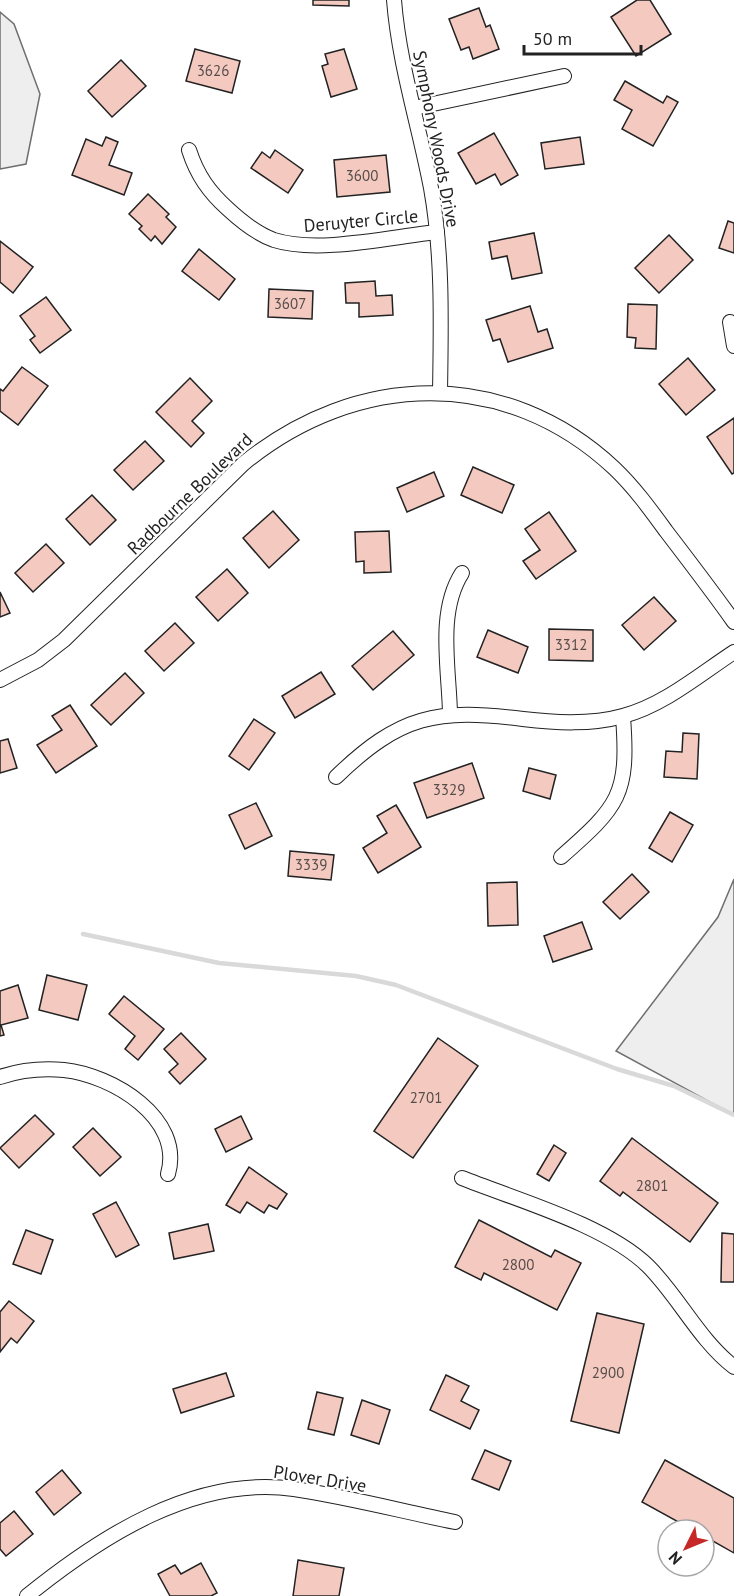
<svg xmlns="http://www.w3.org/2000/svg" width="734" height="1596" viewBox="0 0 734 1596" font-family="'PT Sans',sans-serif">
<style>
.green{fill:#eee;stroke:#6f6f6f;stroke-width:1.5}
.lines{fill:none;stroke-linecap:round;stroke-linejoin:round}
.stream{stroke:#d9d9d9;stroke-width:4.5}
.building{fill:#f3c9c0;stroke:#222;stroke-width:1.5}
.minor-casing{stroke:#222;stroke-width:16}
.minor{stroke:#fff;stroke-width:14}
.labels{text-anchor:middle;stroke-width:4.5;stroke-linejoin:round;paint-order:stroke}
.number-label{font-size:15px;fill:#564c4a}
.street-label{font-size:18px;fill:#222;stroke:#fff}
</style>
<rect width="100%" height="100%" fill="#fff"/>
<g class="green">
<polygon points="0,12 14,24 40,94 26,164 0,169"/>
<polygon points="734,879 734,1115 616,1051 718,917"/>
</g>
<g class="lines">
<polyline class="stream" points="83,934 219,963 356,976 396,985 617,1069 674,1086 734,1115"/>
</g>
<g class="building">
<polygon points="313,0 349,0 349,6 313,5"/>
<polygon points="637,0 650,0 671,34 636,56 611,17"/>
<polygon points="479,8 486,27 490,25 499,49 473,59 469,47 461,50 449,19"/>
<polygon points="195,49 240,61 232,93 186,81"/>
<polygon points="344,49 357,89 331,97 322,66 328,64 325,54"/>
<polygon points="121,60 146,86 112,117 88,91"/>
<polygon points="625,81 663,103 667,96 678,102 653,146 622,129 632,110 614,100"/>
<polygon points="494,133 518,175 501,185 495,174 476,184 458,153"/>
<polygon points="106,137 118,142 109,165 132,173 124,195 72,175 86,139 102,146"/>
<polygon points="580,137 584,164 545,169 541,143"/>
<polygon points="275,150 303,170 288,193 251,168 262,152 270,158"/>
<polygon points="386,155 390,192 337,197 334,160"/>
<polygon points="148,194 169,214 166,217 176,227 162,244 155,236 151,241 139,229 142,226 129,214"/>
<polygon points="728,221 734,223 734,253 719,248"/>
<polygon points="534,233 542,273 512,279 507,256 492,259 489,242"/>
<polygon points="669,235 693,260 659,293 635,268"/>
<polygon points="0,241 33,267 13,293 0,282"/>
<polygon points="199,249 235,279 219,300 182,271"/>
<polygon points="375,281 376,296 392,295 393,315 359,317 359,303 346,303 345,283"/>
<polygon points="269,289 313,291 312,319 268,317"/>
<polygon points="46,297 71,330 40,353 30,340 35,336 20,316"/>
<polygon points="628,304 657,305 656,349 635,348 636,338 627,337"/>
<polygon points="530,306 538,332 547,329 553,348 508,362 500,339 493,341 486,320"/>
<polygon points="688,358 715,390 686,415 659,384"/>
<polygon points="22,367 48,386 18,425 0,411 0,389 3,391"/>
<polygon points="190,378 212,401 192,421 204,433 191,447 156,412"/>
<polygon points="734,418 734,473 732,474 707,437"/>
<polygon points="145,441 164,461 133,490 114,470"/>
<polygon points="473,467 514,485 502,513 461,495"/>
<polygon points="434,472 444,496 407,512 397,488"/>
<polygon points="92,495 116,520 90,545 66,519"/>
<polygon points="273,511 299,540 269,568 243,538"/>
<polygon points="549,512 576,551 536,579 523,561 540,550 525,529"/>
<polygon points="389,531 391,572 364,573 364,561 356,562 355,532"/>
<polygon points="46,544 64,563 33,592 15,573"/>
<polygon points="227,569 248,593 218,621 196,597"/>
<polygon points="0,592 10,613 0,617"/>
<polygon points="654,597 676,621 644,650 622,625"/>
<polygon points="175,623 194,643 164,671 145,651"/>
<polygon points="549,629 593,630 593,661 549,660"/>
<polygon points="488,630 528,647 518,673 477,657"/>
<polygon points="393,631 414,655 373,690 352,666"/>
<polygon points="321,672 335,694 295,718 282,696"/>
<polygon points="125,673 144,693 111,725 91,705"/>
<polygon points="70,705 97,746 56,773 37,745 62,730 52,716"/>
<polygon points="254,719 275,733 249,770 229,756"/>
<polygon points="683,733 699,734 697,779 664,777 666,751 682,752"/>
<polygon points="8,739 17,768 0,773 0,741"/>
<polygon points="472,763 484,798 427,818 414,783"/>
<polygon points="529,768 556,775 550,799 523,791"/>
<polygon points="256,803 272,836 245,849 229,815"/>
<polygon points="396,805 421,847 378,873 363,848 387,833 377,816"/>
<polygon points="670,812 693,825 672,862 649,848"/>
<polygon points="290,851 334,855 331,880 288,876"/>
<polygon points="632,874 649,892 620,919 603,902"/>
<polygon points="517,882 518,925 488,926 487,883"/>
<polygon points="582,922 592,949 553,962 544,936"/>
<polygon points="47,975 87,985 78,1020 39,1010"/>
<polygon points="18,985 28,1018 1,1025 4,1035 0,1036 0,991"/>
<polygon points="124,996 164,1029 138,1060 125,1049 135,1036 109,1014"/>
<polygon points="181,1033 206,1059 180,1084 169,1072 178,1064 164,1049"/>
<polygon points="438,1038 478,1066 413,1158 374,1131"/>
<polygon points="35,1115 54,1134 19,1168 0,1148"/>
<polygon points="241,1116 252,1139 226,1152 215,1129"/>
<polygon points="93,1128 121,1157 100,1176 73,1147"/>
<polygon points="632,1138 718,1203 690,1242 623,1192 620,1196 600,1181"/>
<polygon points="554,1145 566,1153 549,1181 537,1174"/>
<polygon points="249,1167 287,1194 277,1209 269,1205 264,1213 247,1202 240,1213 226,1205"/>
<polygon points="116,1202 139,1245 116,1257 93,1214"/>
<polygon points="479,1220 551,1257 555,1250 581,1263 557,1310 484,1273 481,1280 455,1267"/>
<polygon points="208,1224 214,1251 174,1259 169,1233"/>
<polygon points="26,1230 53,1240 41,1274 13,1264"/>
<polygon points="722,1233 734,1234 734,1282 721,1282"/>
<polygon points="9,1301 34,1321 17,1343 11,1338 0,1352 0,1312"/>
<polygon points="597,1313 644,1324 619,1433 571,1421"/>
<polygon points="226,1373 234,1396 181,1413 173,1389"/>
<polygon points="446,1375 469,1386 461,1401 479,1410 470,1429 430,1410"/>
<polygon points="317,1392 343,1398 334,1435 308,1429"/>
<polygon points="362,1400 390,1410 379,1444 351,1435"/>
<polygon points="485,1450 511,1461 499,1490 472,1479"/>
<polygon points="665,1460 734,1498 734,1553 704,1536 704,1530 693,1530 642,1502"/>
<polygon points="62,1470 81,1493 54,1515 36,1492"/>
<polygon points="14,1511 33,1534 6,1556 0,1549 0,1523"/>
<polygon points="298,1560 344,1568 339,1596 293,1596"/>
<polygon points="201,1563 217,1593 211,1596 170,1596 158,1574 175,1565 181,1574"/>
</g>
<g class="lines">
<defs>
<g id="minor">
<path d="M394 0C399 64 419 125 431 188 443 255 441 325 440 393"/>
<polyline points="414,108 564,76"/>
<path d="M189 150C197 175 209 192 228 209 241 221 257 234 274 240 318 254 390 237 437 232"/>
<polyline points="730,322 734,346"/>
<path d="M0 680 38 660 64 640 243 464C356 371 506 367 614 468 634 487 650 509 666 531 689 561 712 591 734 622"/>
<path d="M450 713C449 668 437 612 462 573"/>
<path d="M336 777C400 715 437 708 523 719 556 723 591 725 623 716 664 705 699 675 734 652"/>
<path d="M561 857C619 806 629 795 623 717"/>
<path d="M0 1077C21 1070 42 1068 64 1070 112 1075 184 1118 168 1174"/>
<path d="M462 1178C517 1200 606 1225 648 1266 679 1297 699 1340 734 1367"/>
<path d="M27 1596C100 1537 195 1475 294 1489 348 1497 401 1511 455 1522"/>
</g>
</defs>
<use href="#minor" class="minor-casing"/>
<use href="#minor" class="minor"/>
</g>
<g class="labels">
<g class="number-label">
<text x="213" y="76">3626</text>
<text x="362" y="181">3600</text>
<text x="290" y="309">3607</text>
<text x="571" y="650">3312</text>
<text x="449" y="795">3329</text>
<text x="311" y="870">3339</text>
<text x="426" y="1103">2701</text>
<text x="652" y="1191">2801</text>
<text x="518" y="1270">2800</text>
<text x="608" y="1378">2900</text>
</g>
<g class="street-label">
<text transform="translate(436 139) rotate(79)" y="6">Symphony Woods Drive</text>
<text transform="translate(361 221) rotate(-5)" y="6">Deruyter Circle</text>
<text transform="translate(190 494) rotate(-44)" y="6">Radbourne Boulevard</text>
<text transform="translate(320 1479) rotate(9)" y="6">Plover Drive</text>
</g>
</g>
<g transform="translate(686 1548) rotate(227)"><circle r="28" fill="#ffffff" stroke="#a7a7a7" stroke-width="1.5"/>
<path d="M0-4.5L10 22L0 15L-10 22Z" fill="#c62828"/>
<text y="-9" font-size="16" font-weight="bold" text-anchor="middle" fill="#222222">N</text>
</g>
<path d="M524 45v9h117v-9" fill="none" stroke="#222222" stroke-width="3"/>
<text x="533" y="45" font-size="18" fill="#222222" stroke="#ffffff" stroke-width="4.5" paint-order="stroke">50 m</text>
</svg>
